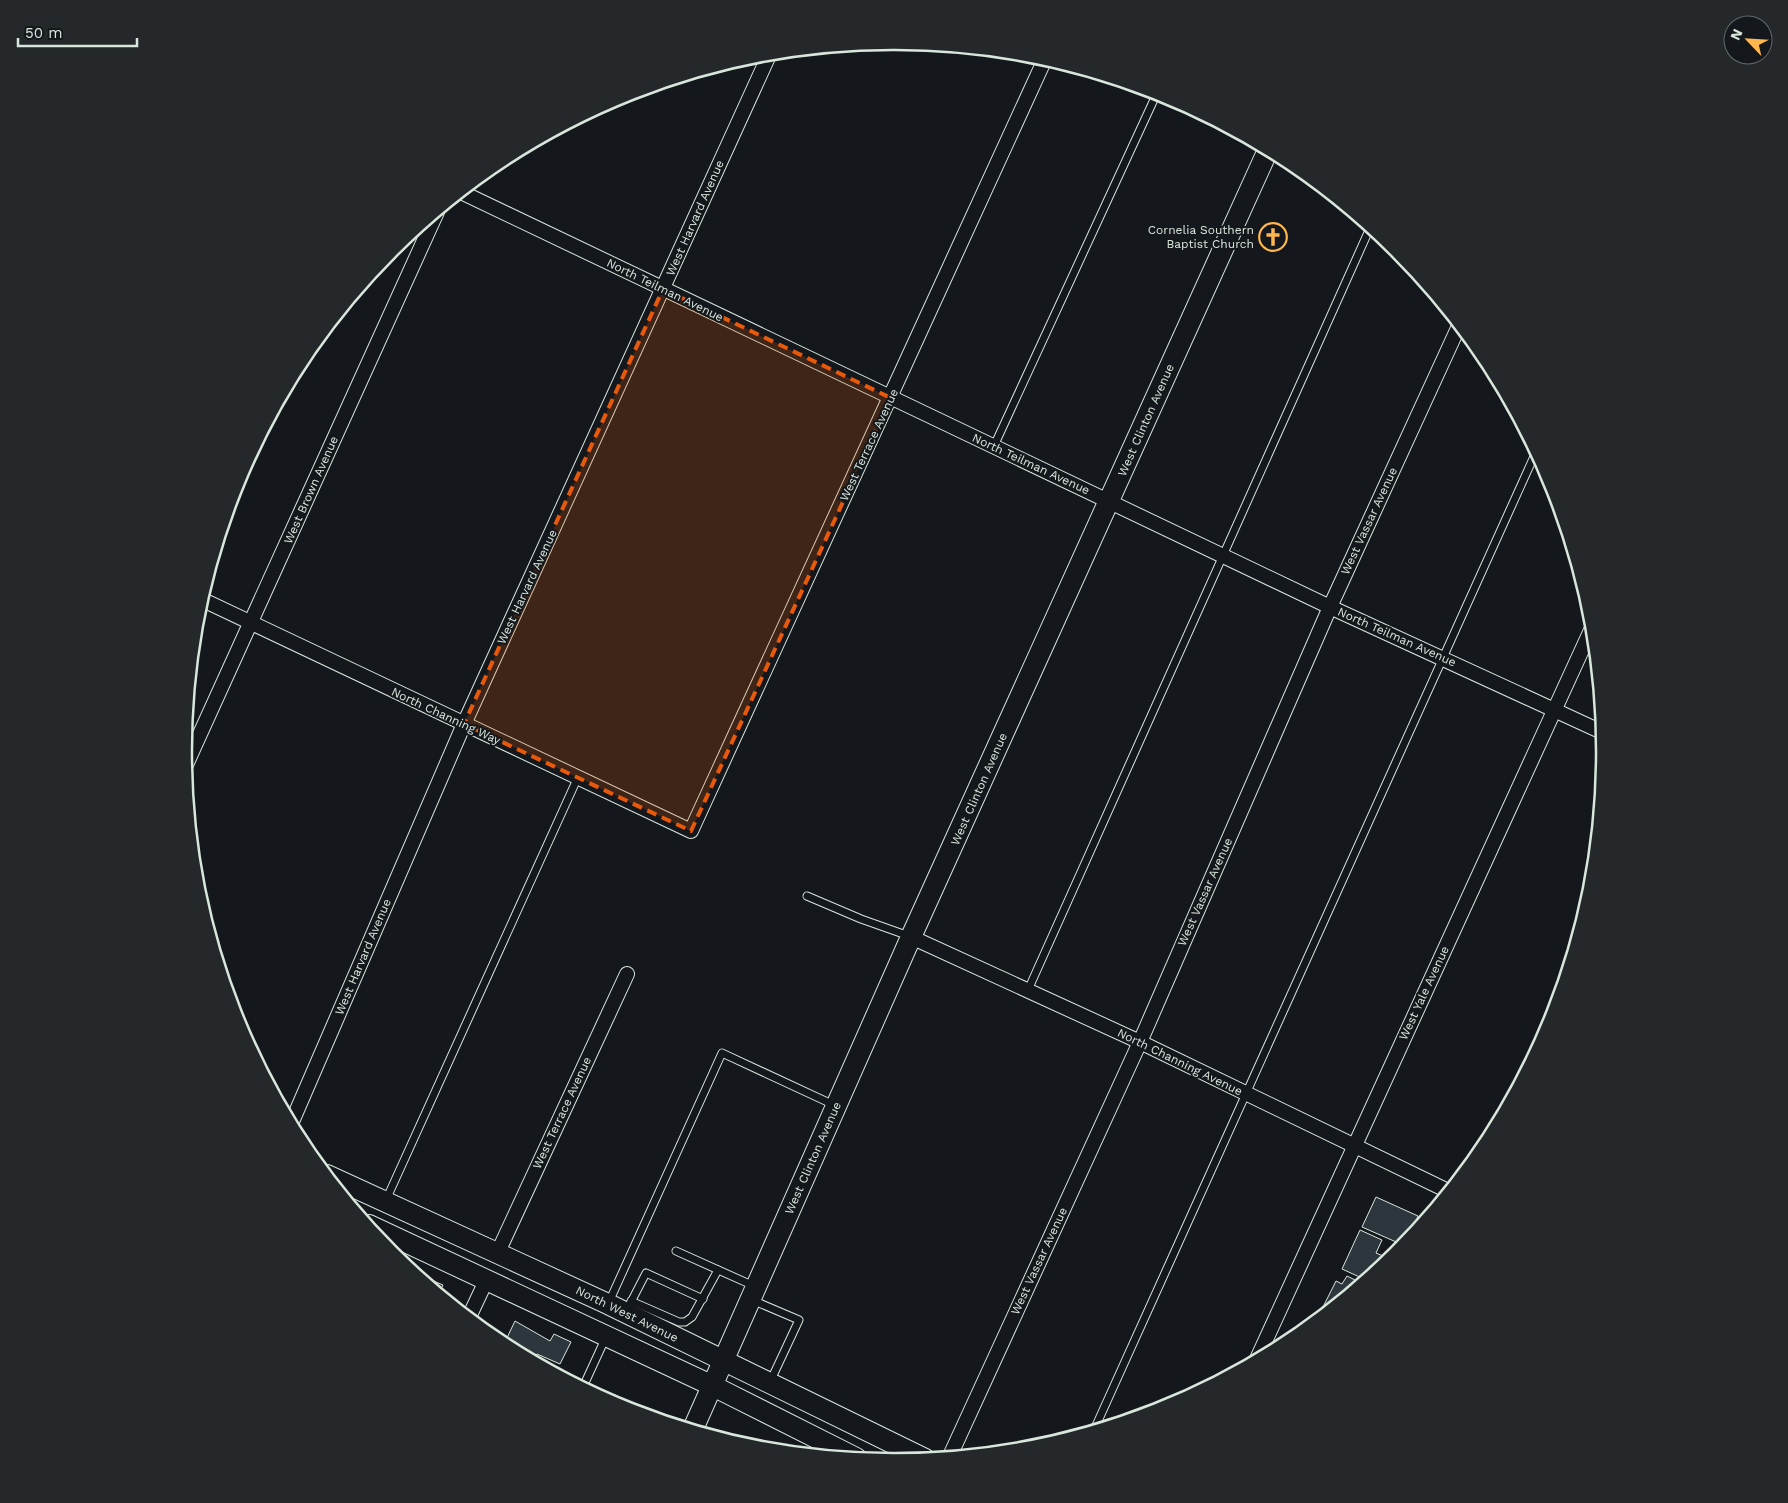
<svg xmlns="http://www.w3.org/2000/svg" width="1788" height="1503" viewBox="0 0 1788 1503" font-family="'Work Sans',sans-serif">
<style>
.building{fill:#2c363c;stroke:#d8e6dc}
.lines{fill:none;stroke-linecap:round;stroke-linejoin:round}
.lane-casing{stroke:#d8e6dc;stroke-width:9}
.street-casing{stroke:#d8e6dc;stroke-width:16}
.secondary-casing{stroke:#d8e6dc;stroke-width:22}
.lane{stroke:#14181c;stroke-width:7}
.street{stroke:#14181c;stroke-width:14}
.secondary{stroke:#14181c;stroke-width:20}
.marked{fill:#e8590c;fill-opacity:0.2;stroke:#e8590c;stroke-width:4;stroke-dasharray:10 6;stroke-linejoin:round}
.labels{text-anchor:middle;stroke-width:4;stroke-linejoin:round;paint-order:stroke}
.street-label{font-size:12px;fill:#d8e6dc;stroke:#14181c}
.poi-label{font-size:12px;fill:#d8e6dc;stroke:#14181c;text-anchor:end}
.rim{fill:none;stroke:#d8e6dc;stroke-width:2.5}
</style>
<rect width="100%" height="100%" fill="#14181c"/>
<g class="building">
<polygon points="1376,1197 1418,1216 1411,1235 1403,1245 1362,1227"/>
<polygon points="1360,1230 1382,1240 1376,1253 1383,1256 1377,1269 1370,1266 1364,1279 1342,1269"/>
<polygon points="422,1276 443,1285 439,1293 421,1278"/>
<polygon points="1347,1276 1361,1283 1324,1313 1321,1311 1336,1281 1342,1284"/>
<polygon points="515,1321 550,1341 554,1334 571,1342 560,1364 537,1354 534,1360 504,1344"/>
</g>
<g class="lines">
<defs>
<g id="lane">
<polyline points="994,446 1157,93"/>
<polyline points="807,896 861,919 909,936"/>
<polyline points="1028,990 1370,228"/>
<polyline points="386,1200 578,777"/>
<polyline points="676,1251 754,1286"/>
<polyline points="752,1300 799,1320 770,1382"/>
<polyline points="631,1301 679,1322 685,1322 692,1317 718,1270"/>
<polyline points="609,1302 722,1053 834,1105"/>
<polyline points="630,1304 646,1273 703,1299"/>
<polyline points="583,1387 606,1337"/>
<polyline points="1094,1430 1536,452"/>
</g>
<g id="street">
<polyline points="461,192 1330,607 1602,732"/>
<polyline points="201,599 691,831 1045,59"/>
<polyline points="185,767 437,212"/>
<polyline points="911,937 1140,1042 1448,1191"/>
<polyline points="291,1124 464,724 770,53"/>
<polyline points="498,1252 627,974"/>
<polyline points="469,1317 486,1281"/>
<polyline points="1257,1359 1592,628"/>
<polyline points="950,1456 1140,1042 1330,607 1459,326"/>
</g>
<g id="secondary">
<polyline points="327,1175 608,1304 925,1459"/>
<polyline points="369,1225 713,1386 856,1458"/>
<polyline points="693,1429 911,937 1268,150"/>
</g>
</defs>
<use href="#lane" class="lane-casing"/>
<use href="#street" class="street-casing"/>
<use href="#secondary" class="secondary-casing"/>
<use href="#lane" class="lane"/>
<use href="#street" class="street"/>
<use href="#secondary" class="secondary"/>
</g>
<path class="marked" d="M663 289 891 398 691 831 464 724Z"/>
<defs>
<symbol id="church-ring" viewBox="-11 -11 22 22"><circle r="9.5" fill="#14181c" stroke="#ffb74d" stroke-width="1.5"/><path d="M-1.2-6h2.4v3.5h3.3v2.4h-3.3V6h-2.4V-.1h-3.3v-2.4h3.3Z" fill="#ffb74d"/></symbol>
</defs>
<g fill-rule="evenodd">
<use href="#church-ring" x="1257" y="221" width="32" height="32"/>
</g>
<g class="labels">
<g class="street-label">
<text transform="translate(695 218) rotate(-66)" y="4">West Harvard Avenue</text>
<text transform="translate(665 290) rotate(26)" y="4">North Teilman Avenue</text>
<text transform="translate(1146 420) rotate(-66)" y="4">West Clinton Avenue</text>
<text transform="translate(869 445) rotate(-65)" y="4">West Terrace Avenue</text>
<text transform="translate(1031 464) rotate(25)" y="4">North Teilman Avenue</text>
<text transform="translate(311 490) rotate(-66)" y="4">West Brown Avenue</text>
<text transform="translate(1369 521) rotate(-65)" y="4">West Vassar Avenue</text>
<text transform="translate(527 587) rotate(-65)" y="4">West Harvard Avenue</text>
<text transform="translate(1397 637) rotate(24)" y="4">North Teilman Avenue</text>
<text transform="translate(446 716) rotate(25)" y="4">North Channing Way</text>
<text transform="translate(979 789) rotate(-66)" y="4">West Clinton Avenue</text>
<text transform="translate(1205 892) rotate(-66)" y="4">West Vassar Avenue</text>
<text transform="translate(363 957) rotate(-67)" y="4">West Harvard Avenue</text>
<text transform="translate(1424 993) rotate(-65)" y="4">West Yale Avenue</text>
<text transform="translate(1180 1062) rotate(26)" y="4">North Channing Avenue</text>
<text transform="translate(562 1113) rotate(-65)" y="4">West Terrace Avenue</text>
<text transform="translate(813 1158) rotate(-66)" y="4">West Clinton Avenue</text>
<text transform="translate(1039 1261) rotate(-65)" y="4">West Vassar Avenue</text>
<text transform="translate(627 1314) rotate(26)" y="4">North West Avenue</text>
</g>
<g class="poi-label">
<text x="1254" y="234">Cornelia Southern<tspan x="1254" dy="14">Baptist Church</tspan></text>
</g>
</g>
<path d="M0 0H1788V1503H0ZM893 50H895A701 701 0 0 1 1596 751V752A701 701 0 0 1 895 1453H893A701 701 0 0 1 192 752V751A701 701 0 0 1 893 50Z" fill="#24282b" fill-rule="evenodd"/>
<path class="rim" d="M893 50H895A701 701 0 0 1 1596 751V752A701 701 0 0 1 895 1453H893A701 701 0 0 1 192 752V751A701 701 0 0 1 893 50Z"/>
<g transform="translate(1748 40) rotate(295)"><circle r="24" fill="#14181c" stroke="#626a69"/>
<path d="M0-4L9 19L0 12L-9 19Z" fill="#ffb74d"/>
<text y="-8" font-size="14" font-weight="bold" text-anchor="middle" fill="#d8e6dc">N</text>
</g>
<path d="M18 38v8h119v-8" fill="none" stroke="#d8e6dc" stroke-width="2.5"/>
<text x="25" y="38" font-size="15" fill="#d8e6dc" stroke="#14181c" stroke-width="4" paint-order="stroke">50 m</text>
</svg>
